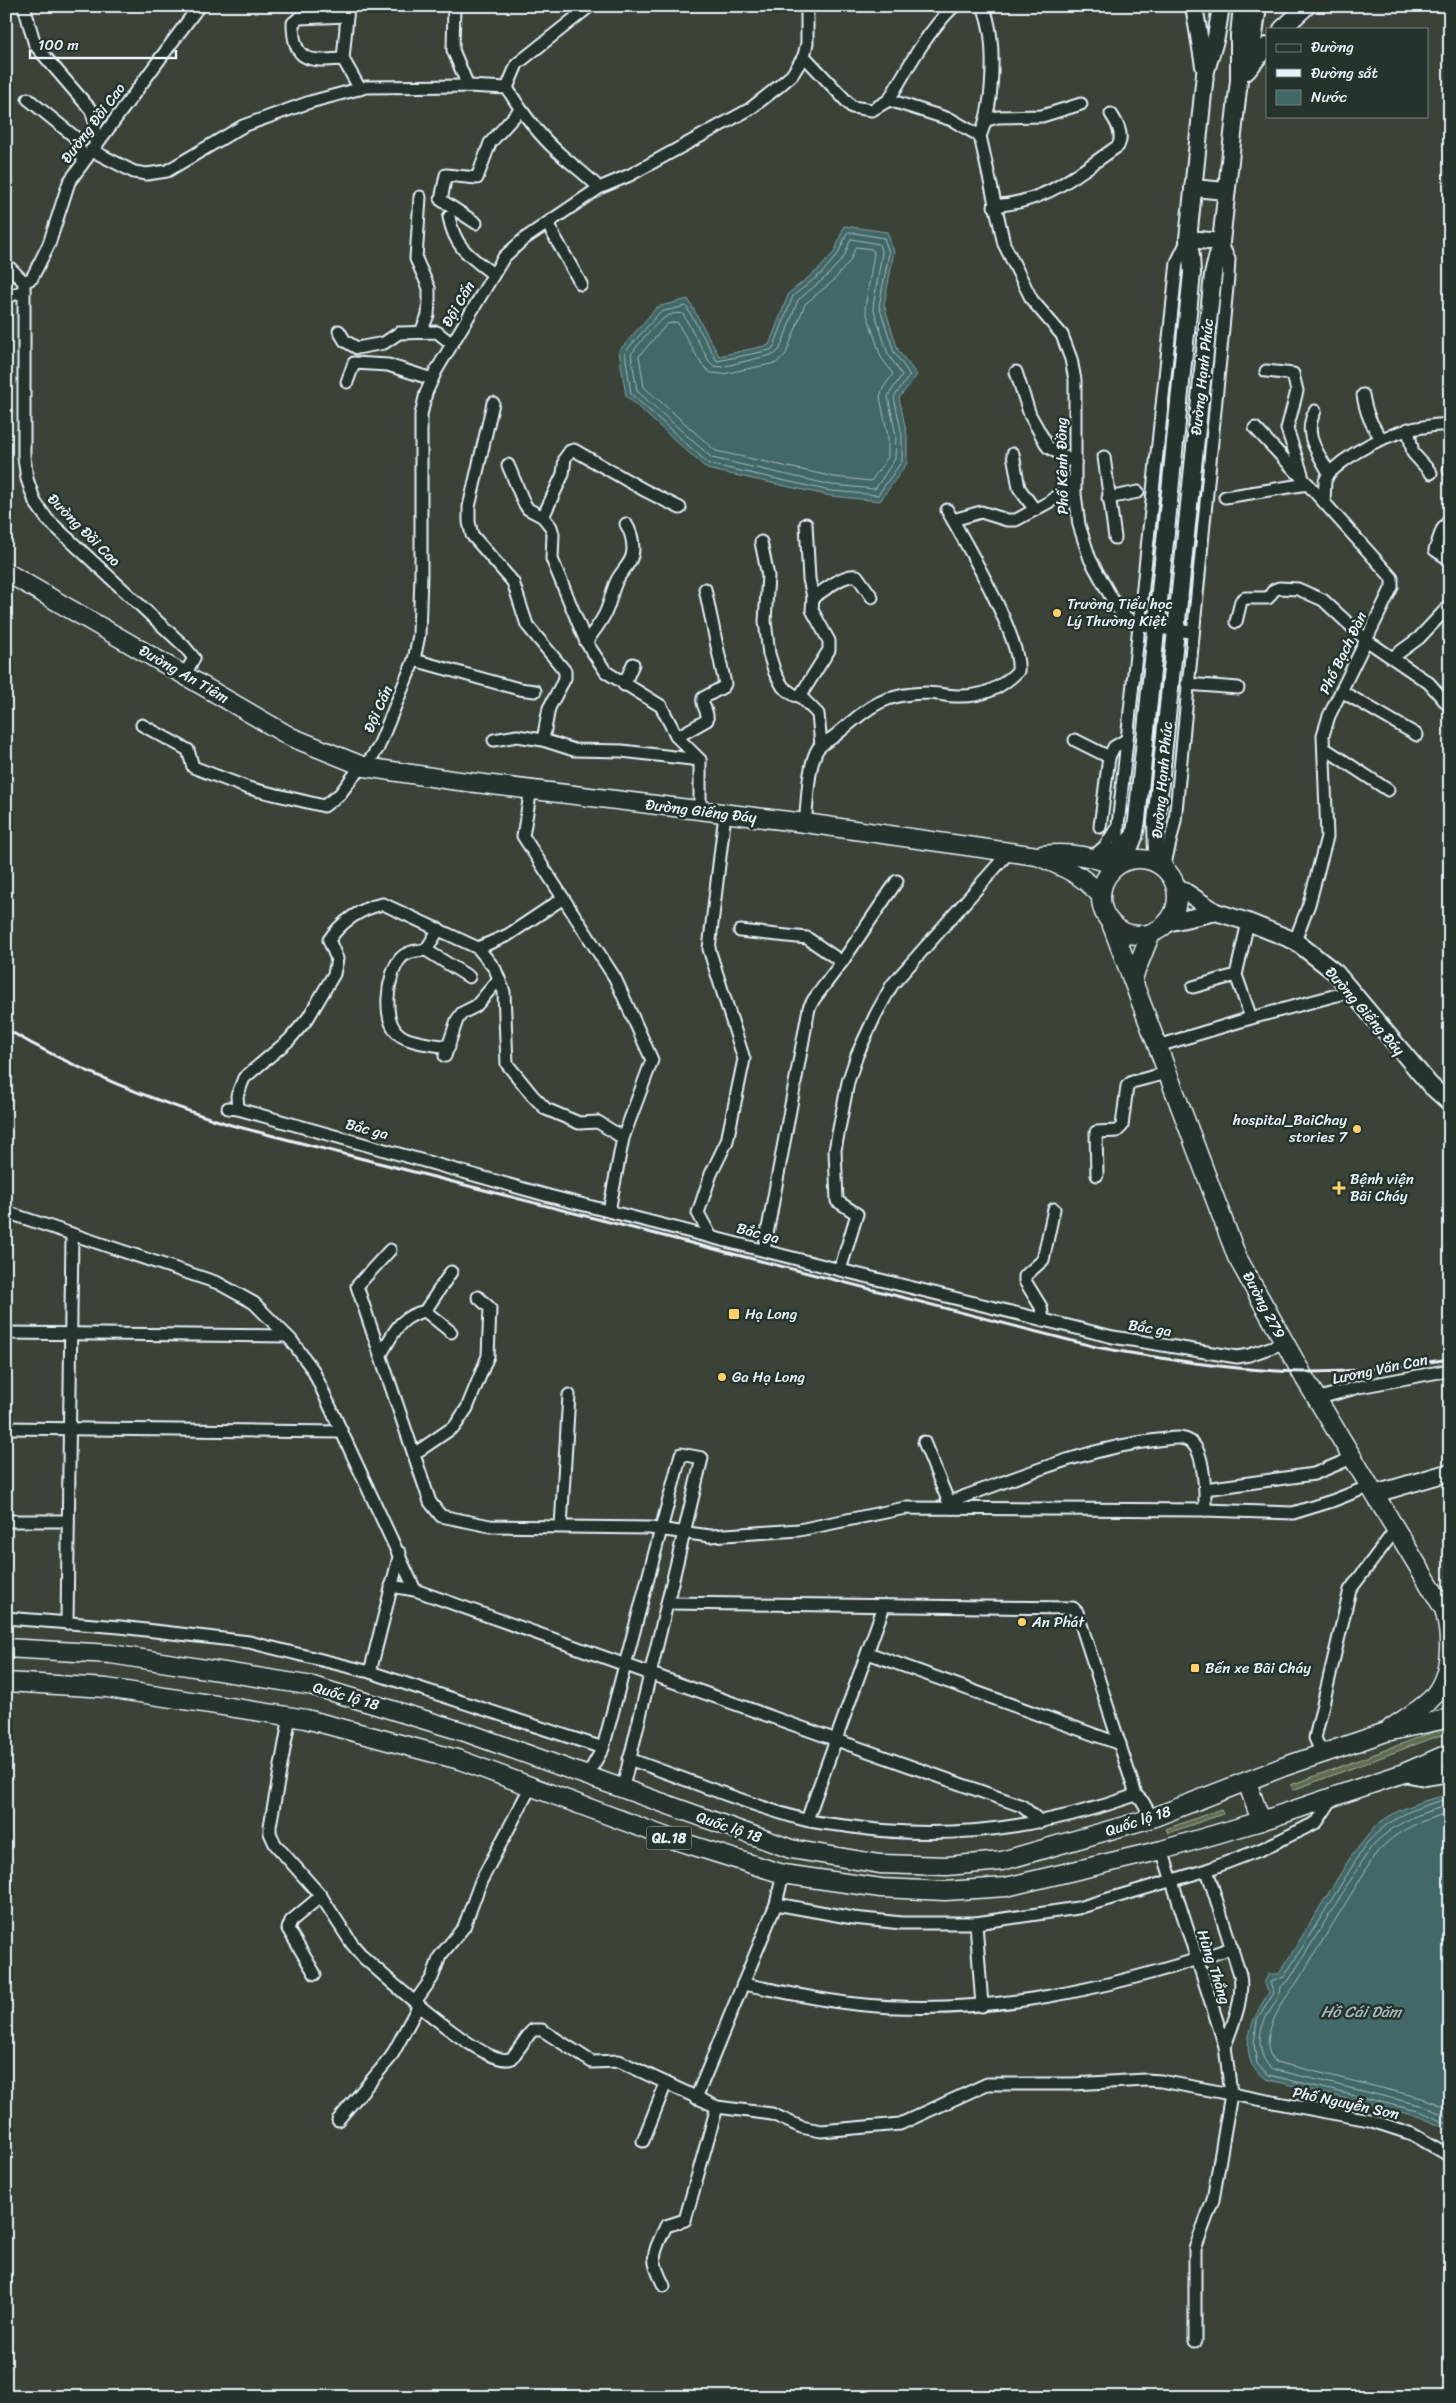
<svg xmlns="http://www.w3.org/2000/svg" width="1456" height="2403" viewBox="0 0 1456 2403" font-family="Sriracha,sans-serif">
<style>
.green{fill:#5e6d4f;stroke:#a3afa4}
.water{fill:#426767;stroke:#849ea1}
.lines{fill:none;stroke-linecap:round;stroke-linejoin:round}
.shore{stroke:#a6babe;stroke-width:1}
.street-casing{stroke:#e8f1f8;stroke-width:15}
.secondary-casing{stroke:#e8f1f8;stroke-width:20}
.primary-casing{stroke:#e8f1f8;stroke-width:21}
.street{stroke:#26332d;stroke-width:11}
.secondary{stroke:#26332d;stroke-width:16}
.primary{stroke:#26332d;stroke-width:18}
.rail{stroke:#e8f1f8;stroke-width:3}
.poi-dot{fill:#ffd166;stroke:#26332d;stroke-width:2}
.labels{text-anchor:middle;stroke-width:5;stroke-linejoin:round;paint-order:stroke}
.shield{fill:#26332d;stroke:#aeb8bb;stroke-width:1}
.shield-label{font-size:14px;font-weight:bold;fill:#e8f1f8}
.street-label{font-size:15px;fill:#e8f1f8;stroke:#26332d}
.poi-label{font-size:15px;fill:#e8f1f8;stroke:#26332d;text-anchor:start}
.water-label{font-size:16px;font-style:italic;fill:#a6babe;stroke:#26332d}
</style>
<rect width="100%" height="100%" fill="#3b4339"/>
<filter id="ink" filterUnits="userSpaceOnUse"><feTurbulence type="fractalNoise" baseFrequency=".02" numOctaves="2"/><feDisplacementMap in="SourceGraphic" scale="10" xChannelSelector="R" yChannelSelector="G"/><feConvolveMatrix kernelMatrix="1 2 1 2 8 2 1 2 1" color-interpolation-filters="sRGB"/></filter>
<g filter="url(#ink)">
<g class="green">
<polygon points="1447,1727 1449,1732 1293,1790 1291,1785"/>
<polygon points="1221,1809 1223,1814 1168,1833 1166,1829"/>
</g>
<g class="water">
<polygon points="844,226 887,232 894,252 884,305 898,350 917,375 899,398 907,435 907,463 880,501 831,496 707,469 626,396 619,351 657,307 688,299 719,356 769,345 789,293 819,269 835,251"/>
<path d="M1450 1794V2131L1421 2117 1266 2079C1262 2075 1255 2070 1252 2065 1241 2039 1256 2013 1269 1992L1264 1983 1269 1974H1279L1350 1858 1376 1825 1394 1813 1420 1802Z"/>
</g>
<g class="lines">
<g class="shore">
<polygon points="849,232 884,238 889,253 879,306 894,352 910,375 894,397 902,435 902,461 878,495 831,491 709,464 631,394 625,352 660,312 686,306 717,361 771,350 774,346 793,296 822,273 838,254 847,233"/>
<path d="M851 239 879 244 882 253 873 307 888 354 902 375 888 396 896 436 895 459 875 489 832 485 712 458 637 391 631 354C643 340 663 308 683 314L709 361 714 366 722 367 775 354 780 349 798 300 827 276 844 257Z"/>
<polygon points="856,247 872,249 874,253 865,308 881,357 893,374 883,388 880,397 888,436 888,457 871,481 834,477 716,451 644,387 639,356 667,324 677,322 702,365 711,373 723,374 776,363 786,354 805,304 833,281 850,261"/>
<path d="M1450 1799C1417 1805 1388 1819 1366 1844L1284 1977 1270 1982 1274 1993 1257 2020 1254 2044 1257 2064 1269 2075 1422 2112 1450 2125"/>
<path d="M1450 1806C1420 1811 1392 1825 1371 1847L1289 1980 1280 1987C1280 2001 1269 2009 1264 2022 1257 2038 1259 2058 1272 2069L1424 2106 1450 2118"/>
<path d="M1450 1813C1422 1819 1396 1831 1377 1852L1296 1984C1283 2000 1254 2043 1276 2062L1426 2099 1450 2110"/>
</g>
<defs>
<g id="street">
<polyline points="24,6 35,45 91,110 95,122 95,144"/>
<polyline points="348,6 343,59 360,89"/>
<polyline points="454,6 453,50 468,86"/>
<polyline points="804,56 852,107 872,110 889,100 952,120 980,136 1004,244 1032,300 1062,335 1071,359 1075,380 1075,494 1079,525 1090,559 1116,606 1123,615 1134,623 1156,628 1192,632"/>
<path d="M343 59C311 61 293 64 293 23L299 18 347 16"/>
<polyline points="507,88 517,64 590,6"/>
<polyline points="28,99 75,137 83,159"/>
<path d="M889 100C908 67 926 33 954 6"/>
<polyline points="987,120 998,117 1042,116 1081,104"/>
<path d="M980 136C994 104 997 39 983 6"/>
<path d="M91 150 134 172 147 174 167 171 243 126 310 102 366 87 468 86 507 88C521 111 538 134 558 152 572 165 586 174 599 188"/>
<polyline points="420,197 416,259 429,288 429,302 428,315 421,332"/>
<path d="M994 206C1049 201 1074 176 1118 146 1124 135 1117 123 1111 114"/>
<path d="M449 217C455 248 469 256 493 274"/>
<polyline points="476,223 441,200 446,175 477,178 490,143 520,110"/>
<polyline points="547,223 581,284"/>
<polyline points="6,264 24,282"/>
<polyline points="6,297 24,291"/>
<polyline points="339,331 345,341 357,348 384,343 399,333 437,332 452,344"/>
<polyline points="1266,371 1293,374 1297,391 1287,429 1302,474"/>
<polyline points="1016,372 1030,415 1048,447 1075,463"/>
<polyline points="347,382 354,363 388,365 432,379"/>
<path d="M1363 395C1366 413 1371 425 1382 439"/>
<polyline points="493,403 469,507 469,522 472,535 513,582 527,625 565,671 565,678 549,708 543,740"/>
<path d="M1315 411C1302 435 1318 452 1329 473"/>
<polyline points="1255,428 1304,480 1392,578 1392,587 1329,716 1323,735 1327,837 1309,904 1295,941"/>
<polyline points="1408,429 1413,453 1431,473"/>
<polyline points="1013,454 1019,488 1035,510"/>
<polyline points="1104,457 1115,538"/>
<polyline points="508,465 524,503 528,509 543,517 551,527 553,534 552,559 586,642 606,672 661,706 677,737 700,760 700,811"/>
<polyline points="1449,470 1450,469"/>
<polyline points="1225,497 1308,484"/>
<polyline points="1108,498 1138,492"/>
<path d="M1324 502 1325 481 1329 473C1363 442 1404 426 1450 424"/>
<polyline points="543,517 563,474 565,458 570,451 574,450 644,490 680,508"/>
<polyline points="1450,519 1442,530 1435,550 1450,560"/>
<polyline points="953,520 981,512 1007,520 1016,520 1051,501 1075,479"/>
<polyline points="806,524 809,579 813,597"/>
<polyline points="761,542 768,576 765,621 769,654 775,673 783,687 794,695 800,696 818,714 821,745"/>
<polyline points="1236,622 1241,601 1245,598 1268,598 1274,590 1279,588 1298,589 1323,600 1366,640 1429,683 1450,707"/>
<path d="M586 642C593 632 603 621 607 609 611 599 612 590 617 580 623 569 633 562 633 549 633 540 631 532 626 524"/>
<polyline points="1393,657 1419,638 1450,605"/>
<polyline points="414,660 519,689 535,691"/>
<polyline points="185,674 194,658 184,646 47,519 35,502 27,479 24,457 24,282 32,278 49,244 69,182 199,6"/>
<polyline points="1187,684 1238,688"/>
<polyline points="624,685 633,664"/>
<polyline points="1341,691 1417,735"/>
<path d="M800 696 829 650V641L812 610 813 597C825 591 843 573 857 576L872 597"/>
<polyline points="142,725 188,750 193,767 248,788 324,806 340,794 355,774 365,767 378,748 414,660 419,635 421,575 421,415 426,393 436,371 504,257 524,239 599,188 630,175 750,109 778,87 792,75 804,56 807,43 807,6"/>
<path d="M677 737 707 720C709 711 701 706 703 698L723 687 725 684 705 589"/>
<polyline points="494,740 517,736 543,740 574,750 622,751 700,760"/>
<polyline points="1075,740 1109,757"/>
<polyline points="1324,748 1388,790"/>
<polyline points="531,789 523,836 615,978 652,1060 623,1138 609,1211"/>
<path d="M805 823C808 801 807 773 816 752 820 743 829 741 836 735 868 708 881 694 926 693 936 693 947 696 957 696 982 697 1000 689 1018 671 1022 639 965 542 947 510"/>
<polyline points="1100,827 1109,757 1114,747 1126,740"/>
<polyline points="1122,854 1118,838 1118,826 1177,262 1188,239"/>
<polyline points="1094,856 1105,846 1118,826"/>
<polyline points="1164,868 1175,821 1228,277 1229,259 1221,242"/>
<polyline points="1248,922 1236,975 1251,1018"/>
<path d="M439 929 426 950C417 951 407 951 400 959 387 975 381 1021 400 1035 410 1043 437 1045 449 1047"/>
<polyline points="740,931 807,938 842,962"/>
<polyline points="478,948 508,935 562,899"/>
<polyline points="426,950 469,977"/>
<polyline points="1193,987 1236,975"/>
<polyline points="1158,1046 1251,1018 1352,991"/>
<polyline points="445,1056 457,1020 462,1013 476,1006 499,979"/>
<polyline points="228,1108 238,1109 549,1196 840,1270 1113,1337 1237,1357 1249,1355 1284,1343"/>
<path d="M238 1109 237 1096 244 1078 289 1040 308 1018 334 974 337 959 329 940C341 922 361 908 383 904L478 948 495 969 504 992 507 1064 533 1096 546 1109 579 1123 598 1122 623 1138"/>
<polyline points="1097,1175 1096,1132 1117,1131 1122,1126 1127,1086 1132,1082 1167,1073"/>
<polyline points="6,1212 218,1283 254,1303 291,1340 313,1370 415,1590"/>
<polyline points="710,1235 698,1213 711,1174 727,1141 744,1059 709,949 725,814"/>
<polyline points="390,1250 357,1286 430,1502 441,1516 490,1526 650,1528 710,1536 799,1530 905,1508 1205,1510 1205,1489 1314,1474 1352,1458"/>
<polyline points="764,1250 809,1008 814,999 842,962 897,881"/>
<polyline points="840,1270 857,1214 837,1201 835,1150 848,1082 857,1055 876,1014 892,985 1010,851"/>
<polyline points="425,1311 451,1332"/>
<polyline points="1043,1320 1041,1307 1025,1281 1025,1276 1043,1260 1054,1209"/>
<polyline points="6,1333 287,1336"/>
<path d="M380 1356C394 1333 398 1317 425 1311L451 1272"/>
<polyline points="1316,1399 1359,1387 1450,1370"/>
<polyline points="6,1428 342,1432"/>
<polyline points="924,1442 951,1508"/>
<polyline points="414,1454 455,1426 467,1408 488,1356 490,1308 478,1297"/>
<path d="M949 1502C1017 1478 1085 1448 1158 1440 1169 1439 1181 1435 1191 1442 1203 1452 1203 1475 1205 1489"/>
<polyline points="1205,1510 1293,1513 1332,1501 1370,1486"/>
<polyline points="6,1521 68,1521"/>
<polyline points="561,1526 569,1395"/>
<polyline points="391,1586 415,1590 1022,1806 1041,1822"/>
<polyline points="667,1603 1073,1608 1077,1612 1136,1795 1143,1802 1152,1818"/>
<polyline points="6,1618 120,1627 249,1642 370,1672 603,1748"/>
<polyline points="67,1623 72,1234"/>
<polyline points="868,1653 1120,1744"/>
<polyline points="370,1672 400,1553"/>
<path d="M290 1716 270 1826V1833L275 1844 321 1896 352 1944 364 1958C386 1977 487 2071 512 2058L530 2033 533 2030H542L592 2062 619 2061 717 2107 772 2114 801 2127 821 2131 900 2124 987 2084H1072L1146 2080 1161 2081 1369 2120 1412 2134 1450 2156"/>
<polyline points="1322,1754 1315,1738 1350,1590 1396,1529"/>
<path d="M629 1759C686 1779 743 1803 801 1819 815 1823 831 1824 846 1826 945 1842 1042 1828 1136 1795"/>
<polyline points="587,1776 603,1748 681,1454 702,1458 623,1787"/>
<polyline points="807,1820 884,1606"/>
<polyline points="1162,1850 1225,2046 1231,2094 1213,2200 1195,2249 1195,2341"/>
<path d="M1207 1870 1240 1975C1244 2000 1233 2023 1225 2046"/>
<polyline points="776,1904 853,1918 902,1923 976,1923 1078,1908 1207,1870 1262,1849 1317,1822 1334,1796"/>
<polyline points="976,1923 982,2006"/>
<polyline points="315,1974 288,1929 291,1921 321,1896"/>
<path d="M743 1984C780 1991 817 2000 855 2004 984 2018 1110 1989 1232 1948"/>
<polyline points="415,2002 432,1978 440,1956 464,1927 481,1881 531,1786"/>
<polyline points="696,2098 776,1904 783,1874"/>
<polyline points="338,2120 391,2057 419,2005"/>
<polyline points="643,2141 666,2083"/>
<path d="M664 2286C649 2256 653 2255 666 2226L685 2220 717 2107"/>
</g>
<g id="secondary">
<polyline points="1194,6 1204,66"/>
<polyline points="1282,29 1307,6"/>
<polyline points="1243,69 1253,42 1258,6"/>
<polyline points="1247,71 1267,46"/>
<polyline points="1193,188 1226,191"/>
<polyline points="1188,239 1221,242"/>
<polyline points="1093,857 1121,850 1132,838"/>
<polyline points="1124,862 1134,837 1137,820 1192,273 1191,256 1188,239 1205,74 1216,37 1221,6"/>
<polyline points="1164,868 1157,854 1156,822 1213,275 1221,242 1239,80 1239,35 1242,6"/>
<polyline points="1175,885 1216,912 1248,922 1295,941 1336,973 1430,1085 1450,1103"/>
<polyline points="1167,923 1216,912"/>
<polyline points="1375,1494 1450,1472"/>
<polyline points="1404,1773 1425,1777 1450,1773"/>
</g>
<g id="primary">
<path d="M6 572 291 737 365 767 451 780 805 823 1037 856C1061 866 1084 875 1101 896"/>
<path d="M1042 855C1070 852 1091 856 1116 866"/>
<circle cx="1139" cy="897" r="38"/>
<path d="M1111 923 1237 1257 1305 1379 1444 1609C1452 1638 1453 1678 1429 1701 1418 1711 1404 1719 1391 1728"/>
<polyline points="1133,978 1151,933"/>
<polyline points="6,1648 111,1654 313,1686 468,1733 791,1849 880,1864 947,1866 1002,1861 1152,1818 1283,1767 1386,1732 1450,1718"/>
<polyline points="6,1682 107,1688 306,1719 460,1760 672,1839 783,1874 881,1888 945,1891 1006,1887 1162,1850 1261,1821 1404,1773 1450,1753"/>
<polyline points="1247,1782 1261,1821"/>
</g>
</defs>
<use href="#street" class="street-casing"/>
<use href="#secondary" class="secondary-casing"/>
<use href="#primary" class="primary-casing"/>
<use href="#street" class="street"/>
<use href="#secondary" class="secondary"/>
<use href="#primary" class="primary"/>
<path class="rail" d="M6 1029C77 1071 152 1100 231 1125L1096 1347C1163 1359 1230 1370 1299 1372 1349 1373 1400 1366 1450 1359"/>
</g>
</g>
<g class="poi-dot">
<circle cx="1057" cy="613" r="5"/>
<circle cx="1357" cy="1129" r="5"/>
<path d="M1336.5 1180.5h5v5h5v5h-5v5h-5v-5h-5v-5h5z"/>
<rect x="728" y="1308" width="12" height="12" rx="2.5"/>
<circle cx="722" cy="1377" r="5"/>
<circle cx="1022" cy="1622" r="5"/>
<rect x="1190" y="1663" width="10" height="10" rx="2.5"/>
</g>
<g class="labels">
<rect class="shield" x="646.5" y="1826.5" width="45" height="23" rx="4"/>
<g class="shield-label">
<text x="669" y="1843">QL.18</text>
</g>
<g class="street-label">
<text transform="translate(93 123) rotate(-53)" y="5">Đường Đồi Cao</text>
<text transform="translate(458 304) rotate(-60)" y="5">Đội Cấn</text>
<text transform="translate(1202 377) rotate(-84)" y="5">Đường Hạnh Phúc</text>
<text transform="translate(1062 466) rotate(-91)" y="5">Phố Kênh Đồng</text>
<text transform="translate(84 530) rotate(45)" y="5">Đường Đồi Cao</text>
<text transform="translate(1343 653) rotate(-64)" y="5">Phố Bạch Đàn</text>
<text transform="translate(184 674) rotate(30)" y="5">Đường An Tiêm</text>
<text transform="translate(378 709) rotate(-66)" y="5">Đội Cấn</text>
<text transform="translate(1162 780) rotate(-85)" y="5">Đường Hạnh Phúc</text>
<text transform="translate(701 811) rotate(7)" y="5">Đường Giếng Đáy</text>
<text transform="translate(1365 1011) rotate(49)" y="5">Đường Giếng Đáy</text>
<text transform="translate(367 1129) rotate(15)" y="5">Bắc ga</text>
<text transform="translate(758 1233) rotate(15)" y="5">Bắc ga</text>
<text transform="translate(1264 1305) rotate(62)" y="5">Đường 279</text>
<text transform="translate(1150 1328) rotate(9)" y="5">Bắc ga</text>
<text transform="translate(1380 1369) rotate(-12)" y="5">Lương Văn Can</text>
<text transform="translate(346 1696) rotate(16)" y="5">Quốc lộ 18</text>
<text transform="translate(1138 1821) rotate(-18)" y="5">Quốc lộ 18</text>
<text transform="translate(729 1827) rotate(19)" y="5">Quốc lộ 18</text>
<text transform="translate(1214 1967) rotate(72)" y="5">Hùng Thắng</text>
<text transform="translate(1346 2103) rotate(12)" y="5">Phố Nguyễn Sơn</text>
</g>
<g class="poi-label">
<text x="1067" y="609">Trường Tiểu học<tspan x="1067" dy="17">Lý Thường Kiệt</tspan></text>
<text x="1347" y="1125" text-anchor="end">hospital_BaiChay<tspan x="1347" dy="17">stories 7</tspan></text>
<text x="1350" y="1184">Bệnh viện<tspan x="1350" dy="17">Bãi Cháy</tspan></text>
<text x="745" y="1319">Hạ Long</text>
<text x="732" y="1382">Ga Hạ Long</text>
<text x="1032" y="1627">An Phát</text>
<text x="1205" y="1673">Bến xe Bãi Cháy</text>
</g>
<g class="water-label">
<text x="1361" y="2017">Hồ Cái Dăm</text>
</g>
</g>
<rect width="1456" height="2403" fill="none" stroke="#26332d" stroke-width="25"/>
<rect x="12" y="12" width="1431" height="2378" fill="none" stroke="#e8f1f8" stroke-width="2" filter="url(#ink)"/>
<rect x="1266" y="28" width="162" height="90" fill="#26332d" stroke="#747f7e"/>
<rect x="1276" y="44" width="25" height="8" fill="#26332d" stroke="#747f7e"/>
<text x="1311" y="52" font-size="15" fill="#e8f1f8">Đường</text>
<rect x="1276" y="69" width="25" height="8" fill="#e8f1f8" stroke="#747f7e"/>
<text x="1311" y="78" font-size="15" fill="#e8f1f8">Đường sắt</text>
<rect x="1276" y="90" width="25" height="15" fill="#426767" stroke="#747f7e"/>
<text x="1311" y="102" font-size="15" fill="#e8f1f8">Nước</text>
<path d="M30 50v8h146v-8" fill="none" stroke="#e8f1f8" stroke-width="2.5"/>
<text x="38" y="50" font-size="15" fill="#e8f1f8" stroke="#26332d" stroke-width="4" paint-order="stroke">100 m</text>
</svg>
